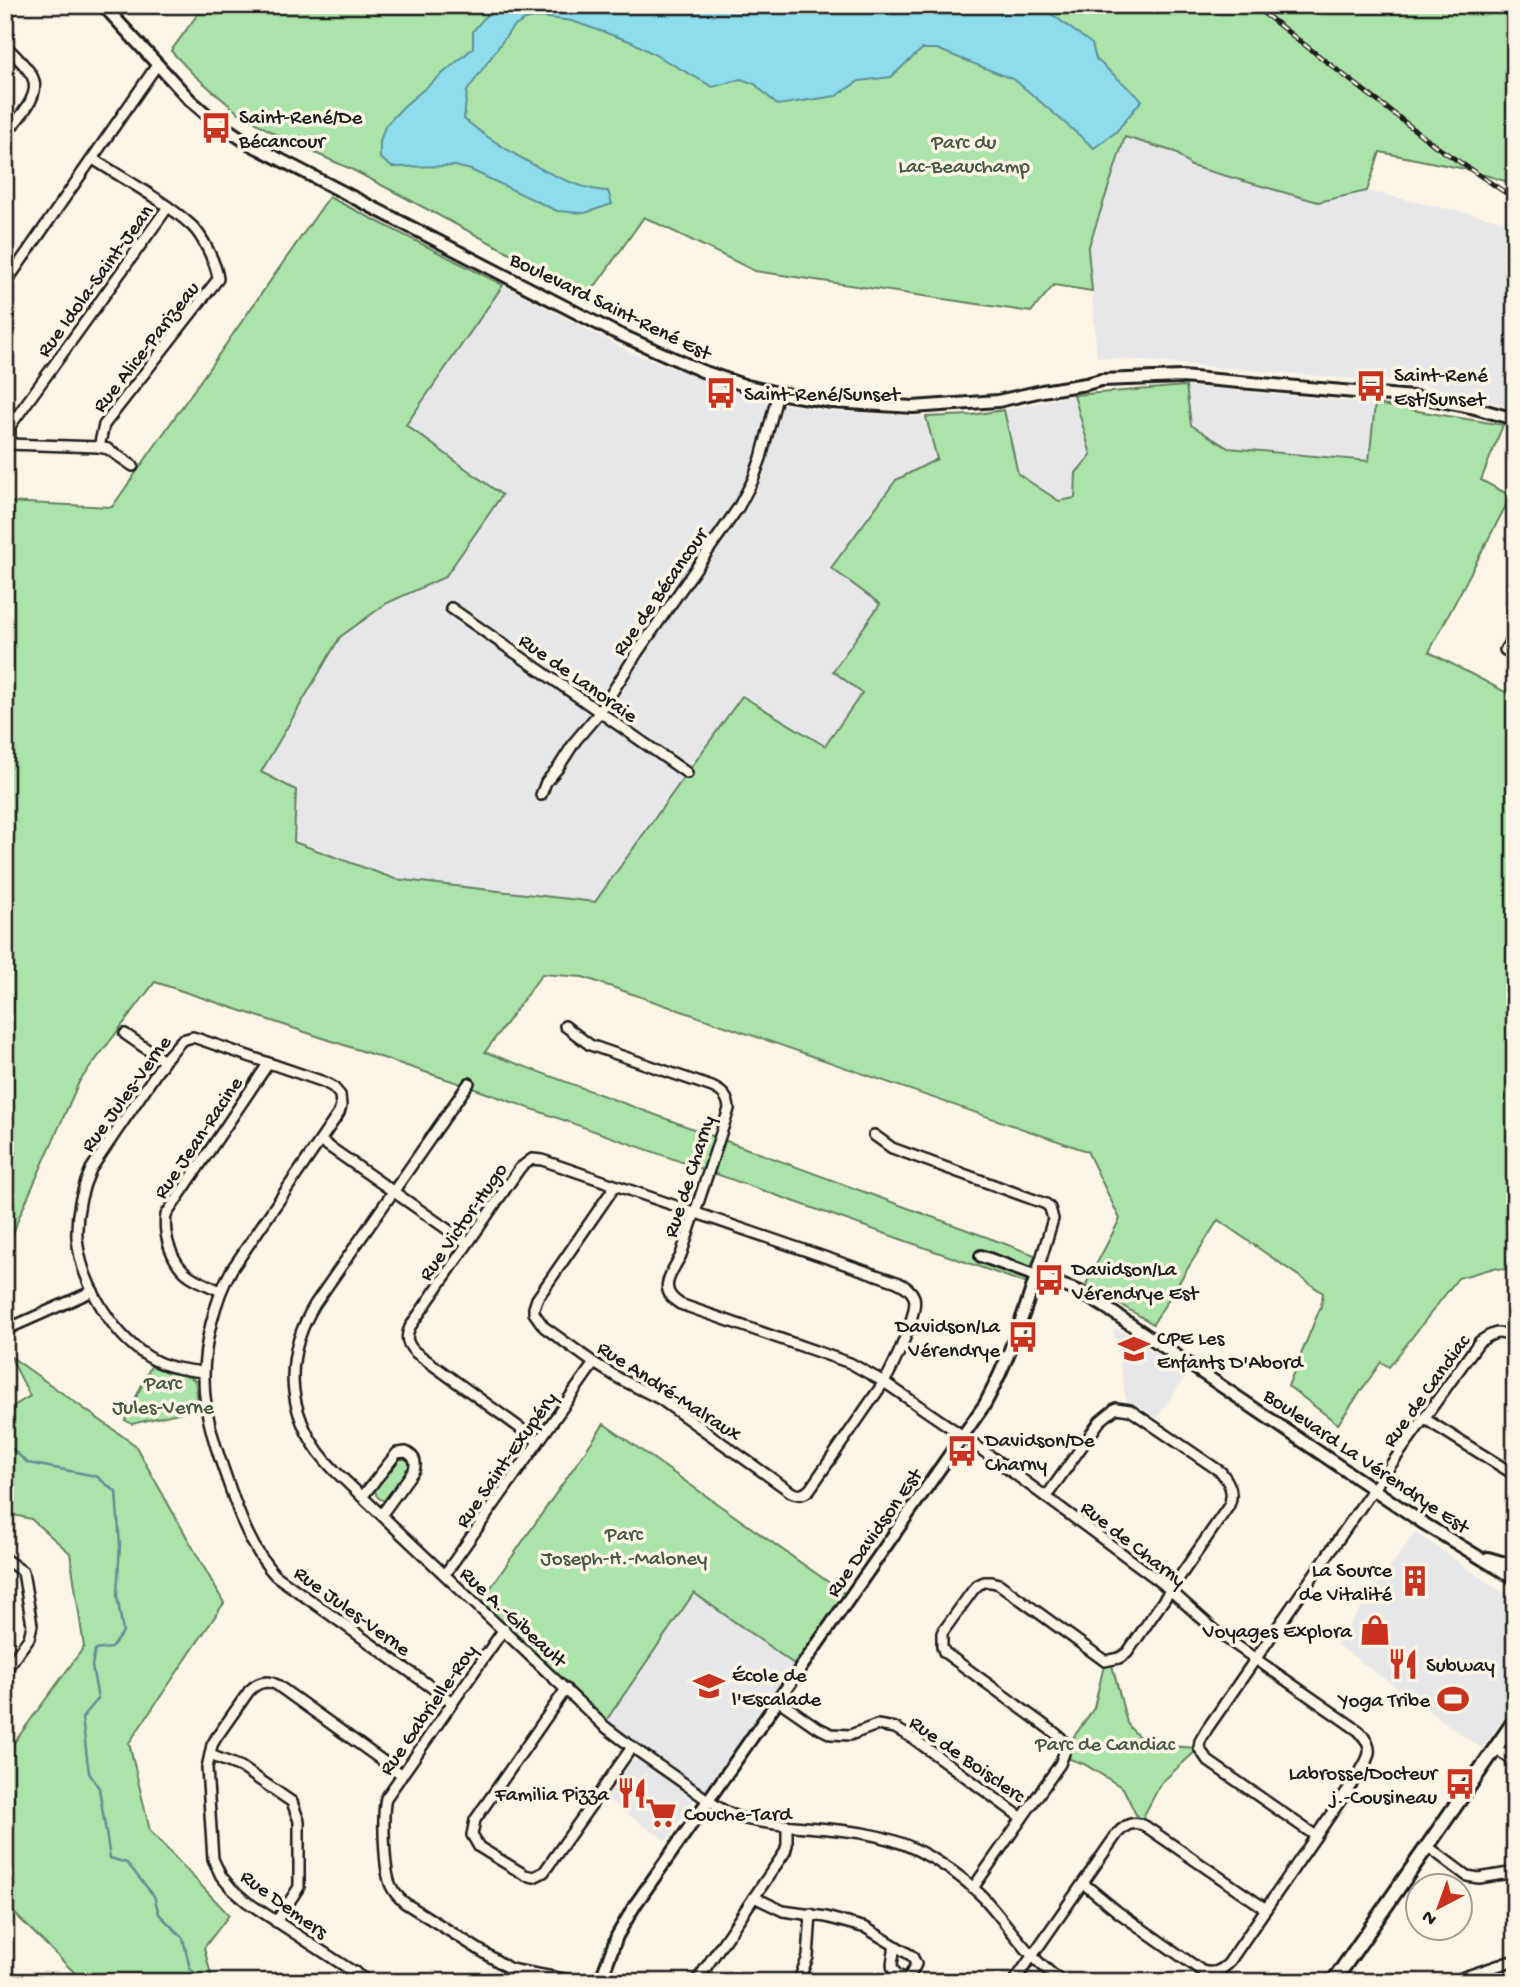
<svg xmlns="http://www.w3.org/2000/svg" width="1520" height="1987" viewBox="0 0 1520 1987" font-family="'Gochi Hand',sans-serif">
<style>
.built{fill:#e7e7ea}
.green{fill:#abe4a8;stroke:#648062;stroke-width:2}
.water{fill:#8eddec;stroke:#609099;stroke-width:2}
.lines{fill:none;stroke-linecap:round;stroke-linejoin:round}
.stream{stroke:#609099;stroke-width:2.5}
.minor-casing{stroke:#1c1c1c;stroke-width:14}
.tertiary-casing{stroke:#1c1c1c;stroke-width:16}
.secondary-casing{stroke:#1c1c1c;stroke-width:18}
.minor{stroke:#fcf5e5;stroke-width:9}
.tertiary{stroke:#fcf5e5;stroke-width:10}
.secondary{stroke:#fcf5e5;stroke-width:12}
.rail-casing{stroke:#1c1c1c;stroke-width:5}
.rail{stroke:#fcf5e5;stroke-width:2.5;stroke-dasharray:8;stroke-linecap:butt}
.labels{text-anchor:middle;stroke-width:7;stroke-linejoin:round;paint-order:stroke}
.poi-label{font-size:21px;fill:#1c1c1c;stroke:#fcf5e5;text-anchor:start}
.park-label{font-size:21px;fill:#475846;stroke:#fcf5e5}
.street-label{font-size:21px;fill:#1c1c1c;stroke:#fcf5e5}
</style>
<rect width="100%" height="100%" fill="#fcf5e5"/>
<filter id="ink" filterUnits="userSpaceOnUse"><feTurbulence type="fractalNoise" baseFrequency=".0143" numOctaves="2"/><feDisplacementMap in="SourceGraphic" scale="14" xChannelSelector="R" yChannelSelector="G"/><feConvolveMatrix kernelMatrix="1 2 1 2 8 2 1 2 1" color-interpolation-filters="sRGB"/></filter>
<g filter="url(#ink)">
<g class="built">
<polygon points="1125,137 1175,152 1191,166 1318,202 1367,191 1499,220 1515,227 1515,408 1424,385 1097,357 1088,249"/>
<polygon points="503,285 632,353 762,401 831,411 926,417 937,459 896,480 880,604 833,671 862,693 824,746 742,696 596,902 395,879 294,841 296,790 260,773 340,637 387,603 445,577 502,495 406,425"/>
<polygon points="1186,386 1375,404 1370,461 1228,448 1191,425"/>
<polygon points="1074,395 1091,455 1076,473 1075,499 1059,501 1018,474 1004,410"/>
<polygon points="1113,1326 1188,1373 1157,1418 1137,1405 1126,1400"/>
<polygon points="1415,1532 1515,1601 1515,1702 1482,1749 1336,1644"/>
<polygon points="694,1593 801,1669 709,1800 603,1725"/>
<polygon points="638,1760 694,1799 666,1841 605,1798 632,1761"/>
</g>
<g class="green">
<polygon points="194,5 1515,5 1515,184 1465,169 1380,152 1367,191 1318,202 1191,166 1175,152 1125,137 1088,249 1092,291 1054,285 1031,312 755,271 644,217 589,295 353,170 286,140 237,112 193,74 171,51 200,11"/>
<polygon points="329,197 503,285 406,425 502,495 445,577 387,603 340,637 261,772 296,790 294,842 395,879 595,902 742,696 825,746 862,693 833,671 880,604 831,568 896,480 937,459 926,417 971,415 1004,410 1018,474 1059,501 1075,498 1076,473 1091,455 1074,395 1186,386 1191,425 1228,448 1369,461 1375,404 1503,425 1481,480 1511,496 1429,652 1515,697 1515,1271 1494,1268 1458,1278 1389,1367 1381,1362 1338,1424 1288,1386 1321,1306 1323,1293 1218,1220 1153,1324 1086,1284 1120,1219 1087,1151 583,977 542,974 485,1052 1035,1255 1025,1283 461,1084 155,982 79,1082 19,1217 5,1256 5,502 112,507"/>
<polygon points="10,1356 135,1445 224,1603 129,1743 150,1831 229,1915 204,1948 213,1982 84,1982 5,1904 5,1755 84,1647 70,1553 31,1519 5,1513 5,1411 30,1396"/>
<polygon points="151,1366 192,1378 195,1381 199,1408 132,1424 125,1420"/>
<polygon points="604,1424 851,1598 801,1669 694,1593 603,1725 478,1606"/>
<path d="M402 1457 409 1461 410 1471 390 1497 386 1501C377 1499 373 1494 377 1486L398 1459Z"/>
<path d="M1105 1661H1111L1127 1723C1142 1749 1173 1746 1199 1748L1161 1783 1140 1823 1123 1788 1084 1764 1064 1757 1066 1748 1094 1708Z"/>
</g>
<path class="water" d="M495 5H1033L1042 7 1092 44 1096 59 1142 100 1116 132 1094 148 1015 80 937 49H922L891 77 859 81 836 96 777 105 755 84 741 79 713 87 632 42 572 21 540 17 525 20 512 28 467 91 464 119C496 145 567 190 608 191L612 204 585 213 557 211 471 170 455 166 392 167 380 158V142L385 126 404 106 473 48V31Z"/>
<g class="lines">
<polyline class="stream" points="5,1443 28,1463 96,1476 116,1492 120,1545 117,1595 123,1632 111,1648 95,1650 92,1666 98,1699 82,1718 89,1773 99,1788 110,1858 127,1863 154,1896 159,1914 183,1938 190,1969 207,1982"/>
<defs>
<g id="minor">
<path d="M5 45C14 55 26 65 32 76 43 96 16 120 5 135"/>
<path d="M93 159C124 179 165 201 192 226 202 235 217 265 218 279L104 425 99 447"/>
<polyline points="5,284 157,65"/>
<polyline points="7,444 99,447 108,449 133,466"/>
<polyline points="10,444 10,426 168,207"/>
<polyline points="451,608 687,773"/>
<polyline points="1505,650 1515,634"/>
<polyline points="541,795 546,782 558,768 576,740 599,713 637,653 738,508 753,480 761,458 778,393"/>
<path d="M565 1026 590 1045 712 1087C723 1092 728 1097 729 1109L681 1255C672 1273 656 1289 680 1304L850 1363 884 1382 963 1436 1046 1497 1162 1583 1217 1632 1359 1731C1374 1748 1371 1754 1360 1772L1228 1964C1219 1972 1213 1974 1202 1971L1118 1912 1084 1884"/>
<polyline points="125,1034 164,1061"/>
<path d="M469 1083 315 1304C280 1362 287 1422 335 1471L603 1725C629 1746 657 1764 685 1784 703 1796 723 1814 745 1819 802 1832 863 1823 917 1850 941 1862 963 1877 982 1896 999 1914 1013 1935 1030 1953 1039 1964 1051 1973 1062 1982"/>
<polyline points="874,1135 892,1148 1046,1204 1050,1208 1053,1219 1036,1276"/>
<polyline points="321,1141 467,1243"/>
<path d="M221 1291C210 1286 199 1282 190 1276 172 1264 163 1236 166 1215L268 1064"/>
<polyline points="5,1330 93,1291"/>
<path d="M203 1372C187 1370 170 1368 156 1361 114 1340 81 1283 77 1238 76 1214 81 1191 91 1169L167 1057 182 1040 193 1037 324 1082 333 1087 340 1095 341 1106 339 1113 232 1269C222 1286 216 1304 211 1324 195 1387 208 1426 229 1485 240 1517 252 1550 275 1575L452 1702"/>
<polyline points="1425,1419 1515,1475"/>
<path d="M538 1441 415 1352C407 1344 405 1337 410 1327L520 1168 532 1159 542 1160 897 1282C904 1285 911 1289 914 1297 919 1311 893 1368 884 1382L810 1489C804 1495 799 1496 791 1492L660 1399 620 1379 594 1363 544 1327 534 1313V1308L537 1299 615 1186"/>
<path d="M362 1497 397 1453 406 1452C414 1456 417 1461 414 1470L382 1514"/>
<polyline points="5,1559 23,1572 32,1625 29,1638 5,1671"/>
<polyline points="445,1574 594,1363"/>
<path d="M504 1629 386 1798C382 1814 384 1872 391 1886 394 1893 399 1898 405 1903L510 1969 580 1982"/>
<polyline points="566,1689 475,1820 472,1835 479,1847 525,1875 534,1877 544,1872 632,1747"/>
<polyline points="779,1701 815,1726 831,1734 850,1735 877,1725 895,1728 914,1739 1022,1818"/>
<polyline points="1495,1748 1515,1762"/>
<polyline points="210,1755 241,1767 292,1802 299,1821 299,1887 276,1922"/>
<path d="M1316 1836 1208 1761 1199 1748 1200 1741 1207 1729 1367 1498 1479 1342C1494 1332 1497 1330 1515 1338"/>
<polyline points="1427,1846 1467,1876 1479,1878 1515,1872"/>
<path d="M973 1888 1060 1764 1066 1748 1061 1738 1055 1733 944 1652 942 1646V1633L973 1590 978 1585 984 1582H991L999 1584 1105 1661 1119 1658 1127 1653 1228 1507C1235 1494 1230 1483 1221 1472L1130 1410 1116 1408 1100 1421 1046 1497"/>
<path d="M754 1897 783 1911 826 1917 866 1928 912 1956 916 1964 910 1976 903 1978C884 1968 896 1960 894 1945"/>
<polyline points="348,1982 355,1972"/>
<path d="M369 1982 247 1902 232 1889 221 1876 213 1859 207 1768 212 1745 216 1738 249 1691C257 1683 266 1679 277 1685L401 1774"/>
<polyline points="507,1982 510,1969"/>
<polyline points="696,1982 785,1852 787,1845 787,1825"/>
<polyline points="798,1982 808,1957 811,1914"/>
<path d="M1014 1982 1117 1834C1125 1825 1133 1820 1145 1826L1266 1909"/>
<polyline points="1456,1982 1464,1977 1515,1960"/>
</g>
<g id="tertiary">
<polyline points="103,5 190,100 212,119 248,143 612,331 702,371 747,386 778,393 832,402 913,407 998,401 1042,391 1086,384 1101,380 1182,377 1425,398 1471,407 1515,419"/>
<polyline points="981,1256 1078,1291 1105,1307 1423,1523 1515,1579"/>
<polyline points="1488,1558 1515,1566"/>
<path d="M600 1982 617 1936 635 1905 985 1404C1007 1363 1022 1320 1036 1276"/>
</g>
<polyline id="secondary" points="1333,1982 1515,1720"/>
</defs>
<use href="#minor" class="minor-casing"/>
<use href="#tertiary" class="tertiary-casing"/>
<use href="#secondary" class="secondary-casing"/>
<use href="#minor" class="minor"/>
<use href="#tertiary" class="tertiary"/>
<use href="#secondary" class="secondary"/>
<defs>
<polyline id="rail" points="1253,5 1437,147 1515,199"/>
</defs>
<use href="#rail" class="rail-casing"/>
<use href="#rail" class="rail"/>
</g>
</g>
<defs>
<symbol id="bus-bare" viewBox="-9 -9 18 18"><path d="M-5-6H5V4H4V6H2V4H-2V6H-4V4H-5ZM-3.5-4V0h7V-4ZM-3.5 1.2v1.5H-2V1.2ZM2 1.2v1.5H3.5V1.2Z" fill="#c8321e" stroke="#fcf5e5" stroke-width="2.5" paint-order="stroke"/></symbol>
<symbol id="school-bare" viewBox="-9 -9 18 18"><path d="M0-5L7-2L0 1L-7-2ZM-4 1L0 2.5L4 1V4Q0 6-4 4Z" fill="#c8321e" stroke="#fcf5e5" stroke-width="2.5" paint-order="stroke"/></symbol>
<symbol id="building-bare" viewBox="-9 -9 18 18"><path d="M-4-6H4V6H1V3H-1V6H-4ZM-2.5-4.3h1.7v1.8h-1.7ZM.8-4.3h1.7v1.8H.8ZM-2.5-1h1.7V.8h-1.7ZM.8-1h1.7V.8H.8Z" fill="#c8321e" stroke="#fcf5e5" stroke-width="2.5" paint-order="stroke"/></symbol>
<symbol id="shop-bare" viewBox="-9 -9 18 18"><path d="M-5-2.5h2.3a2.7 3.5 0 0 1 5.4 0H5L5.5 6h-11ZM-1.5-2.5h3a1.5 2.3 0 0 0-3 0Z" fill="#c8321e" stroke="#fcf5e5" stroke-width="2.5" paint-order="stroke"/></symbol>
<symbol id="restaurant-bare" viewBox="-9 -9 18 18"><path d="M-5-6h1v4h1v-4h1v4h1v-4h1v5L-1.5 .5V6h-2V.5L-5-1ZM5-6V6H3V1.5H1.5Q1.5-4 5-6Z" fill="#c8321e" stroke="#fcf5e5" stroke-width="2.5" paint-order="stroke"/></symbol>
<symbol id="stadium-bare" viewBox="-9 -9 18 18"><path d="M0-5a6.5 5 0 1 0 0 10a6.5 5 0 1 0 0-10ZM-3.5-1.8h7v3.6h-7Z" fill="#c8321e" stroke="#fcf5e5" stroke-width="2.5" paint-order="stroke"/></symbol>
<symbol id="supermarket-bare" viewBox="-9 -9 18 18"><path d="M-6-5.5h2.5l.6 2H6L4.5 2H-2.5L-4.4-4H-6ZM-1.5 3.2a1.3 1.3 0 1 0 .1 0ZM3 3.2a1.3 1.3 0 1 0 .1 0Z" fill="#c8321e" stroke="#fcf5e5" stroke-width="2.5" paint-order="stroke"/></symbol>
</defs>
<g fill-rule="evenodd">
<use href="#bus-bare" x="194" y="106" width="44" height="44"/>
<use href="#bus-bare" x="1349" y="364" width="44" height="44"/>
<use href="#bus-bare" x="699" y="371" width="44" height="44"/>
<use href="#bus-bare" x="1027" y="1258" width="44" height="44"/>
<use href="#bus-bare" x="1001" y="1315" width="44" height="44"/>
<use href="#school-bare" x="1112" y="1327" width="44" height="44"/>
<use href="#bus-bare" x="940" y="1429" width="44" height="44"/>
<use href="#building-bare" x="1393" y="1559" width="44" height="44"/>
<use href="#shop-bare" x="1353" y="1608" width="44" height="44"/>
<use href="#restaurant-bare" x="1381" y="1642" width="44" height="44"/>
<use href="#school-bare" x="687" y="1664" width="44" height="44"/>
<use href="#stadium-bare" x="1431" y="1677" width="44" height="44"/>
<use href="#bus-bare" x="1438" y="1762" width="44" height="44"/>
<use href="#restaurant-bare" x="610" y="1771" width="44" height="44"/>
<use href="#supermarket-bare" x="639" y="1791" width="44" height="44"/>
</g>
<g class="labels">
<g class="poi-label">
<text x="239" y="123">Saint-René/De<tspan x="239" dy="24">Bécancour</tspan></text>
<text x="1394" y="381">Saint-René<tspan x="1394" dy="24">Est/Sunset</tspan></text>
<text x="744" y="400">Saint-René/Sunset</text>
<text x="1072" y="1275">Davidson/La<tspan x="1072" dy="24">Vérendrye Est</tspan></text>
<text x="1000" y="1332" text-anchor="end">Davidson/La<tspan x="1000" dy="24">Vérendrye</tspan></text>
<text x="1157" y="1344">CPE Les<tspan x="1157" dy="24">Enfants D'Abord</tspan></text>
<text x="985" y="1446">Davidson/De<tspan x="985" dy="24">Charny</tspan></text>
<text x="1392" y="1576" text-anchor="end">La Source<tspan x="1392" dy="24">de Vitalité</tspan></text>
<text x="1352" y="1637" text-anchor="end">Voyages Explora</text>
<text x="1426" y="1671">Subway</text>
<text x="732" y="1681">École de<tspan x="732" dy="24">l'Escalade</tspan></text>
<text x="1430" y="1706" text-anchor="end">Yoga Tribe</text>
<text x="1437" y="1779" text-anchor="end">Labrosse/Docteur<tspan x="1437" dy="24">j.-Cousineau</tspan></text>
<text x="609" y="1800" text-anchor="end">Familia Pizza</text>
<text x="684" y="1820">Couche-Tard</text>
</g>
<g class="park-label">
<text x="964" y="148">Parc du<tspan x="964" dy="24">Lac-Beauchamp</tspan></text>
<text x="163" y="1389">Parc<tspan x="163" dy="24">Jules-Verne</tspan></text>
<text x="624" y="1540">Parc<tspan x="624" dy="24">Joseph-H.-Maloney</tspan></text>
<text x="1105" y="1750">Parc de Candiac</text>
</g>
<g class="street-label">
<text transform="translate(94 280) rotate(-54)" y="7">Rue Idola-Saint-Jean</text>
<text transform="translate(611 305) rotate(26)" y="7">Boulevard Saint-René Est</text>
<text transform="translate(145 346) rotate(-52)" y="7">Rue Alice-Parizeau</text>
<text transform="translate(659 591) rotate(-55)" y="7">Rue de Bécancour</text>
<text transform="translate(579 677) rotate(35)" y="7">Rue de Lanoraie</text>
<text transform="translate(125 1093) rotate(-54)" y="7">Rue Jules-Verne</text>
<text transform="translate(197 1137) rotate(-56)" y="7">Rue Jean-Racine</text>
<text transform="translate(688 1176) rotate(-72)" y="7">Rue de Charny</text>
<text transform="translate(462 1221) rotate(-55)" y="7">Rue Victor-Hugo</text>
<text transform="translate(670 1390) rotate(33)" y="7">Rue André-Malraux</text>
<text transform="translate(1425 1390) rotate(-54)" y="7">Rue de Candiac</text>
<text transform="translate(505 1459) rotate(-55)" y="7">Rue Saint-Exupéry</text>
<text transform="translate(1367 1460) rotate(34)" y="7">Boulevard La Vérendrye Est</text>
<text transform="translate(873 1532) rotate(-55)" y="7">Rue Davidson Est</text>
<text transform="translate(1134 1543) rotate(38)" y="7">Rue de Charny</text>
<text transform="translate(353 1610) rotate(36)" y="7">Rue Jules-Verne</text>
<text transform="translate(514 1616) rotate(43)" y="7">Rue A.-Gibeault</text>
<text transform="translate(427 1709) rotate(-55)" y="7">Rue Gabrielle-Roy</text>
<text transform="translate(968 1758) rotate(35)" y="7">Rue de Boisclerc</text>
<text transform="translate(285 1903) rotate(36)" y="7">Rue Demers</text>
</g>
</g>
<rect width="1520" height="1987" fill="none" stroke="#fcf5e5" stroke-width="28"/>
<rect x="14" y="14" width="1492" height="1959" fill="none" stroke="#1c1c1c" stroke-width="2.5" filter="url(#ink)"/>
<g transform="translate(1439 1907) rotate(221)"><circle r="33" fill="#fcf5e5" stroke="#a29e95" stroke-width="2"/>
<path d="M0-5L12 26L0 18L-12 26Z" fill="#c8321e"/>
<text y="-10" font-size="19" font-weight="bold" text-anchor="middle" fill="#1c1c1c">N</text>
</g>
</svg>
